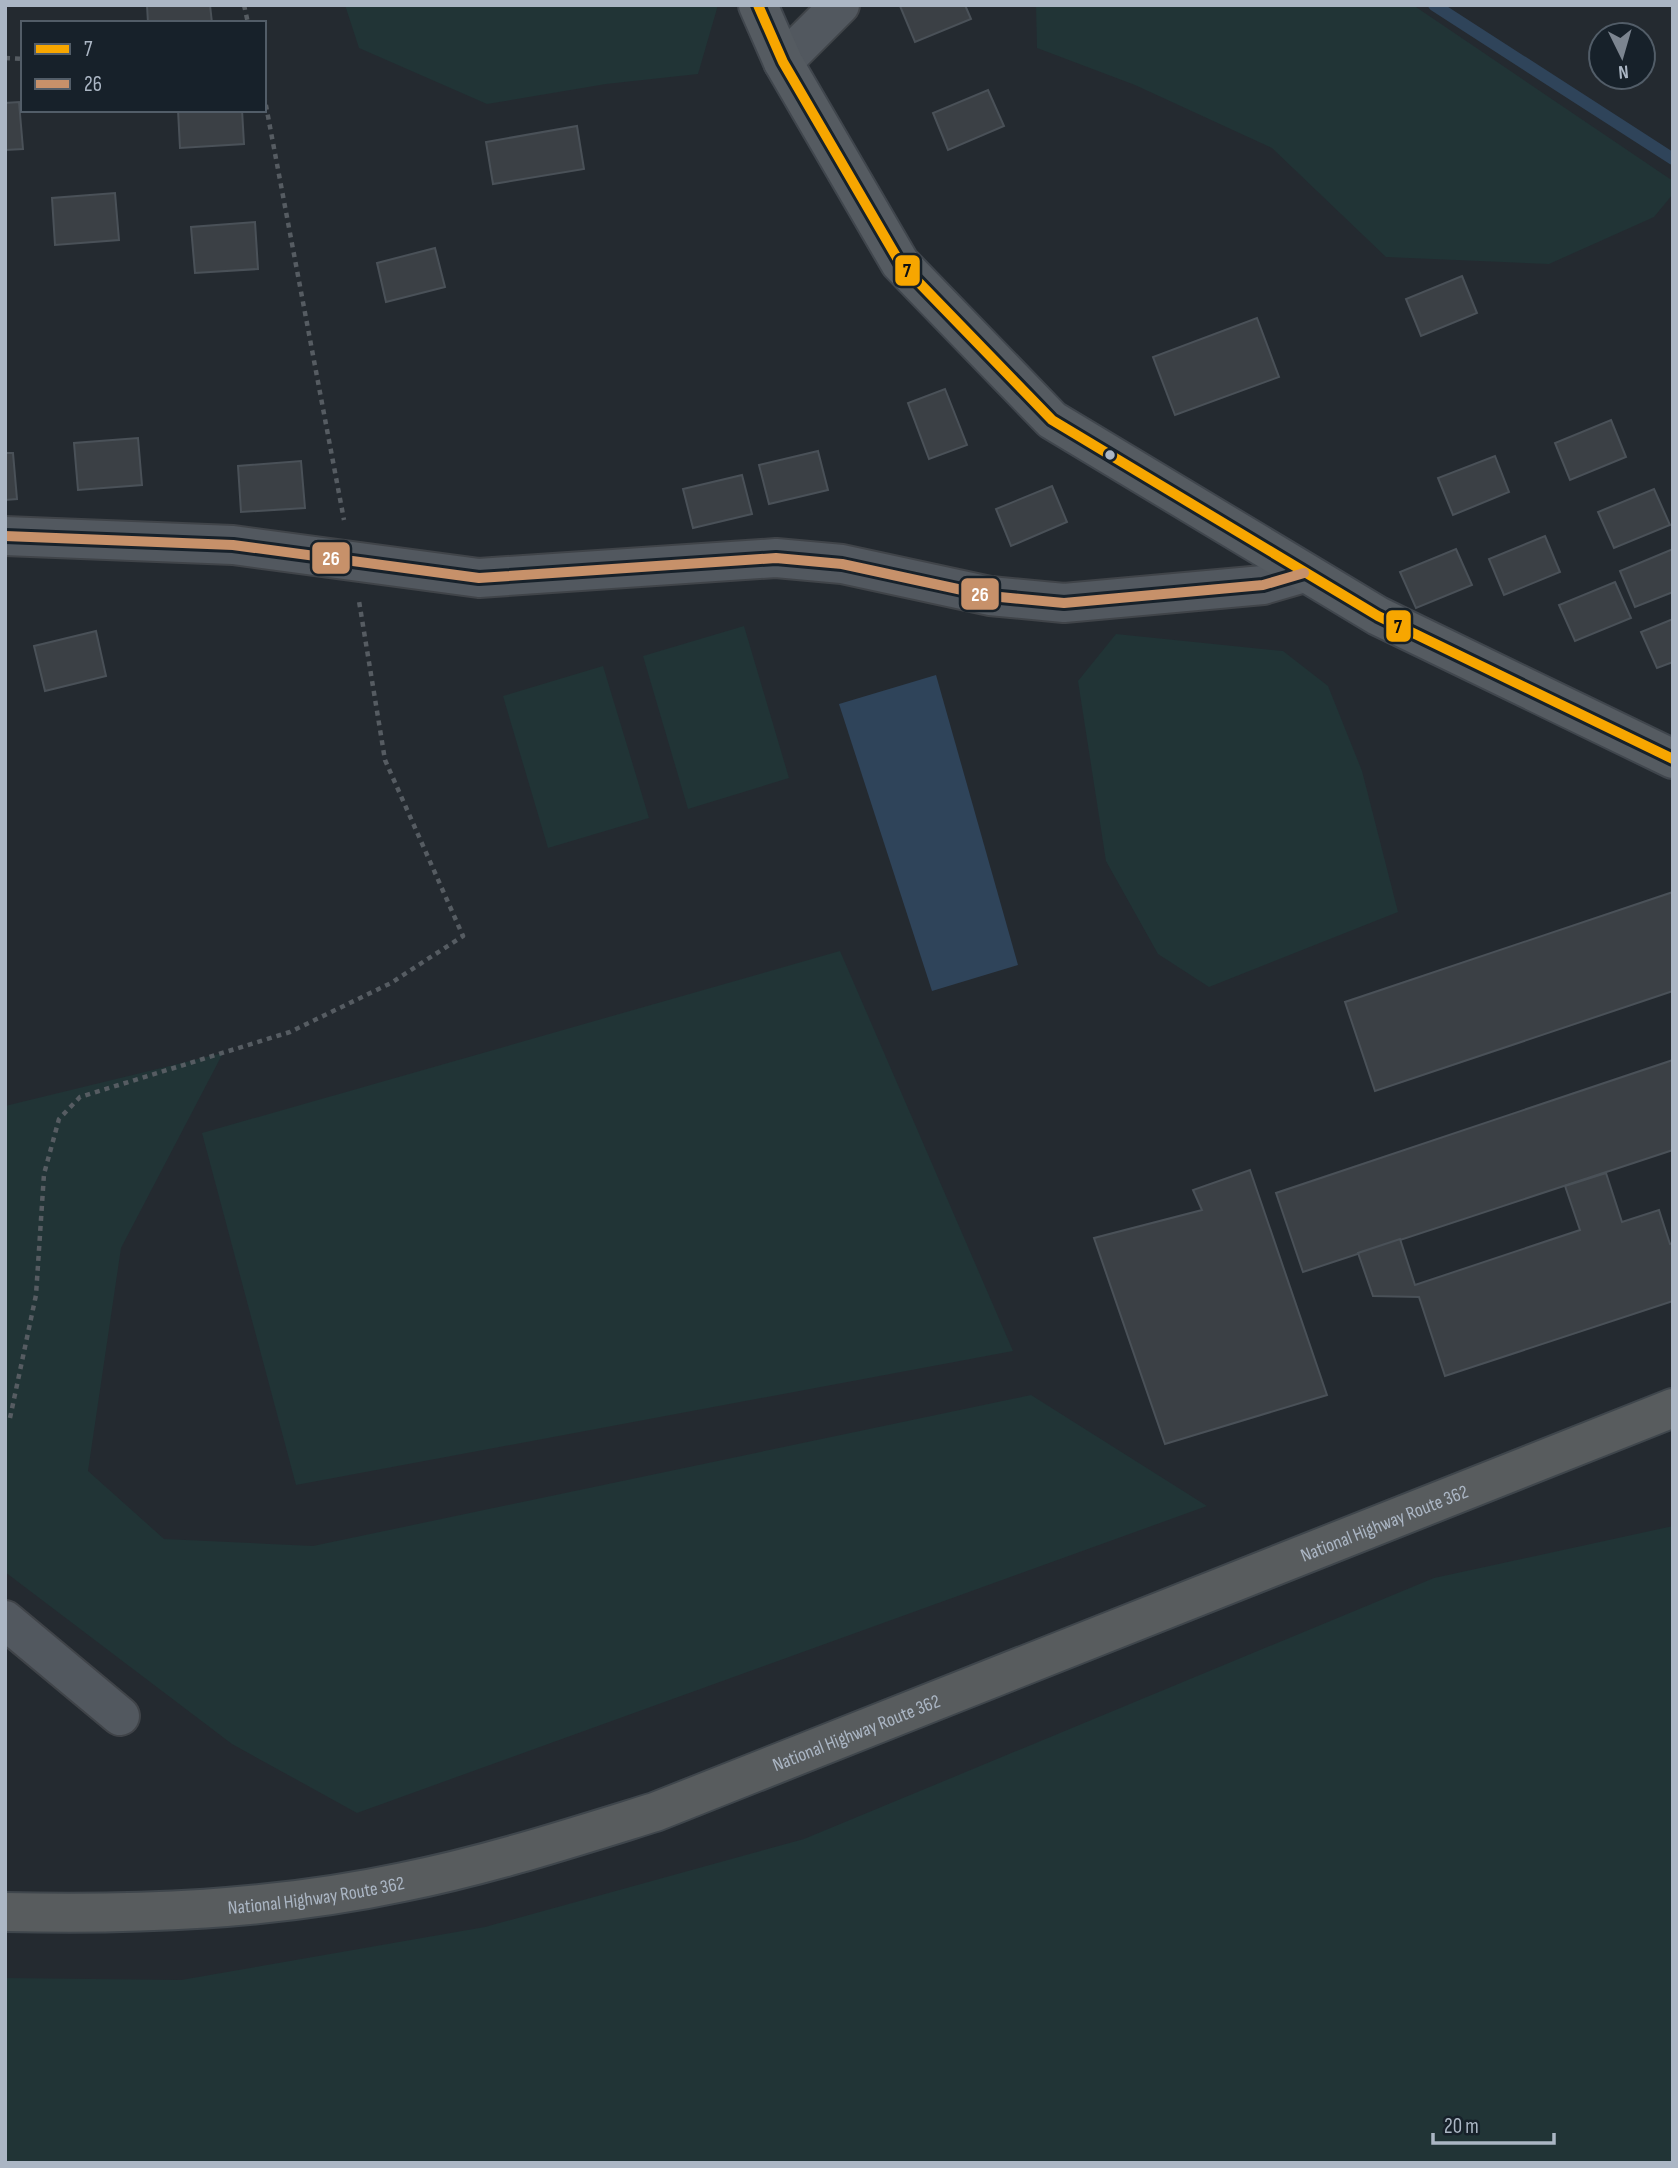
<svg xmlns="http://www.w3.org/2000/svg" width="1678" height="2168" viewBox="0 0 1678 2168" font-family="'Sofia Sans Condensed',sans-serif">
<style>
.green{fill:#213436}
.water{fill:#2f445a}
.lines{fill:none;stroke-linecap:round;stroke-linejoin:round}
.stream{stroke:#2f445a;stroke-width:12}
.building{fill:#3b4045;stroke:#4a5158;stroke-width:2}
.minor-casing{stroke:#404449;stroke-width:42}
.major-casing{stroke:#40464d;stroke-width:42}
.highway-casing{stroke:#3f464c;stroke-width:42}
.path{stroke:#565c62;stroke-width:4.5;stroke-dasharray:5 5;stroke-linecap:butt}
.minor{stroke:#52585f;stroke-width:38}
.major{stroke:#555b61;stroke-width:38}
.highway{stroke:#585c5e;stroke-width:38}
.bus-1-casing{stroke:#17212a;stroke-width:16}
.bus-2-casing{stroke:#17212a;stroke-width:16}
.bus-1{stroke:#f7a600;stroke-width:10}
.bus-2{stroke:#c7916a;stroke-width:10}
.bus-dot{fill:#abb6c4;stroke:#17212a;stroke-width:2.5}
.labels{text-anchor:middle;stroke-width:7;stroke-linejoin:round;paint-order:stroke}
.street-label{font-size:19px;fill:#abb6c4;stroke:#17212a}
.line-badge{stroke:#17212a;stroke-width:2.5}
.badge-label{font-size:19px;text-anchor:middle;font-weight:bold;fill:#fff}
.pale-badge-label{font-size:19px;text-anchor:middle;font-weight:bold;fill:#111}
</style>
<rect width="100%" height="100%" fill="#242a30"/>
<g class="green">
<polygon points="345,5 718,5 698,74 606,84 487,104 359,48"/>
<polygon points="1036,5 1413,5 1673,181 1673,194 1654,217 1549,264 1386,257 1272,148 1135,85 1037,48"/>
<polygon points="744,626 789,778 688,809 643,656"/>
<polygon points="1116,634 1283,651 1328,686 1362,771 1398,912 1209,987 1158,954 1106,861 1078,681"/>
<polygon points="603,666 649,818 548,848 503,696"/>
<polygon points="840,951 1013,1351 296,1485 202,1133"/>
<polygon points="223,1053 121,1248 88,1471 164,1539 313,1546 1031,1395 1207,1506 357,1813 232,1744 5,1572 5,1106"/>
<polygon points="1673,1526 1673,2163 5,2163 5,1978 181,1980 485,1927 804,1839 1434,1578"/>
</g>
<polygon class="water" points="936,675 1018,965 932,991 839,704"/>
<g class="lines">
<polyline class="stream" points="1434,5 1673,159"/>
</g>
<g class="building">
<polygon points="147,5 210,5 212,23 148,23"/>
<polygon points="965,5 971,19 915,42 900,6"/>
<polygon points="988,90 1004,126 948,150 933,113"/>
<polygon points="19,102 23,149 5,150 5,103"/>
<polygon points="178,110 242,110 244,144 180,148"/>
<polygon points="577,126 584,169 493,184 486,142"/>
<polygon points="115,193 119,240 55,245 52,198"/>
<polygon points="255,222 258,269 195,273 191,227"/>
<polygon points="435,248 445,287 386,302 377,263"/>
<polygon points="1462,276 1477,313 1421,336 1406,299"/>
<polygon points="1257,318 1279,377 1175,415 1153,357"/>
<polygon points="945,389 967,445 929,459 908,403"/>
<polygon points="1611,420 1626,457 1570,480 1555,443"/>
<polygon points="138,438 142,485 78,490 74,443"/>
<polygon points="818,451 828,490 769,504 759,465"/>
<polygon points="5,453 13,453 17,499 5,500"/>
<polygon points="1495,456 1509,492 1453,515 1438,478"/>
<polygon points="301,461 305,508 241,512 238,466"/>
<polygon points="742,475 752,514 693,528 683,489"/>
<polygon points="1052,486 1067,522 1011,546 996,509"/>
<polygon points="1654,489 1670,525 1614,548 1598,512"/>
<polygon points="1545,536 1560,572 1504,595 1489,559"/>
<polygon points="1456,549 1472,585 1416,608 1400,572"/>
<polygon points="1673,549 1673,592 1635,607 1620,571"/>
<polygon points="1615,582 1631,618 1575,641 1559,605"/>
<polygon points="1673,619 1673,662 1657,668 1641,632"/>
<polygon points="96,631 106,676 45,691 34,646"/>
<polygon points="1673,892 1673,991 1375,1091 1345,1002"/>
<polygon points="1673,1060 1673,1150 1303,1272 1276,1193"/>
<polygon points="1250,1170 1327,1395 1165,1444 1094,1238 1202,1210 1193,1190"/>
<polygon points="1606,1173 1622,1222 1659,1210 1670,1244 1673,1243 1673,1301 1445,1376 1419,1297 1373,1296 1358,1253 1400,1239 1415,1285 1580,1230 1565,1186"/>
</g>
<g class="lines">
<defs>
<g id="minor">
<polyline points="783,62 840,5"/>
<polyline points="5,536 233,545 479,578 776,558 842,564 990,596 1064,603 1263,585 1304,573"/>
<polyline points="5,1620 120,1716"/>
</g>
<polyline id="major" points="758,5 783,62 900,263 1052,420 1378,616 1673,759"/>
<g id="highway">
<path id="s1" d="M5 1912C139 1915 272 1910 403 1882 488 1865 571 1838 655 1812L1673 1408"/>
</g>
</defs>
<use href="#minor" class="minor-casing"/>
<use href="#major" class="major-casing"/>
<use href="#highway" class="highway-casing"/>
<g class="path">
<polyline points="244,5 248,23"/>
<polyline points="5,58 23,59"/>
<polyline points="264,95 344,520"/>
<polyline points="10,1418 36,1295 44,1174 59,1119 80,1097 290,1032 391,983 463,936 385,760 359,601"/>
</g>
<use href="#minor" class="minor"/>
<use href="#major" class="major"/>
<use href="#highway" class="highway"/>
<defs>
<polyline id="bus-1" points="758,5 783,62 900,263 1052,420 1378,616 1673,759"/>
<polyline id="bus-2" points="5,536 233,545 479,578 776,558 842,564 990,596 1064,603 1263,585 1304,573"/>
</defs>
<use href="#bus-1" class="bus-1-casing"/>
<use href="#bus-2" class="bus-2-casing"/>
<use href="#bus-1" class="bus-1"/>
<use href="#bus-2" class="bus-2"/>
</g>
<circle class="bus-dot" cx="1110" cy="455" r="6"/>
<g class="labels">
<g class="street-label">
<text dy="7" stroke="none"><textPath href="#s1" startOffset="1446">National Highway Route 362</textPath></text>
<text dy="7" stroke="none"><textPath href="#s1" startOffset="878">National Highway Route 362</textPath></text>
<text dy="7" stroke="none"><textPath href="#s1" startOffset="312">National Highway Route 362</textPath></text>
</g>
</g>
<g class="line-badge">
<rect x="894" y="254" width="27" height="33" rx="7" fill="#f7a600"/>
<rect x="311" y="541" width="40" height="34" rx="7" fill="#c7916a"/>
<rect x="960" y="577" width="40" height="34" rx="7" fill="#c7916a"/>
<rect x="1385" y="609" width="27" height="34" rx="7" fill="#f7a600"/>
</g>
<g class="badge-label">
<text x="331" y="565">26</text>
<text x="980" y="601">26</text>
</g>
<g class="pale-badge-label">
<text x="907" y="277">7</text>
<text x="1398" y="633">7</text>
</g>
<rect width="1678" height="2168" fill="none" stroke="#abb6c4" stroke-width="14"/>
<rect x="21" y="21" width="245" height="91" fill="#17212a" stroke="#525d68" stroke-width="2"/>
<rect x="35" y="44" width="35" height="10" fill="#f7a600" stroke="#525d68" stroke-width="2"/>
<text x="84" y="56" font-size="21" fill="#abb6c4">7</text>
<rect x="35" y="79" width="35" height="10" fill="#c7916a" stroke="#525d68" stroke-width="2"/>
<text x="84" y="91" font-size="21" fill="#abb6c4">26</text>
<g transform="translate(1622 56) rotate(175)"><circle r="33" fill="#17212a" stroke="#525d68" stroke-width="2"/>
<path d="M0-5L12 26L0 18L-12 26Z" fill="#7c8590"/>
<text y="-10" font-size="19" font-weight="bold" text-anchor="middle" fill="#abb6c4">N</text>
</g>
<path d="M1433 2133v10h121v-10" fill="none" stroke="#abb6c4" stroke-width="3.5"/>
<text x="1444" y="2133" font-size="21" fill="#abb6c4" stroke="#17212a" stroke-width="5" paint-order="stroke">20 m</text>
</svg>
